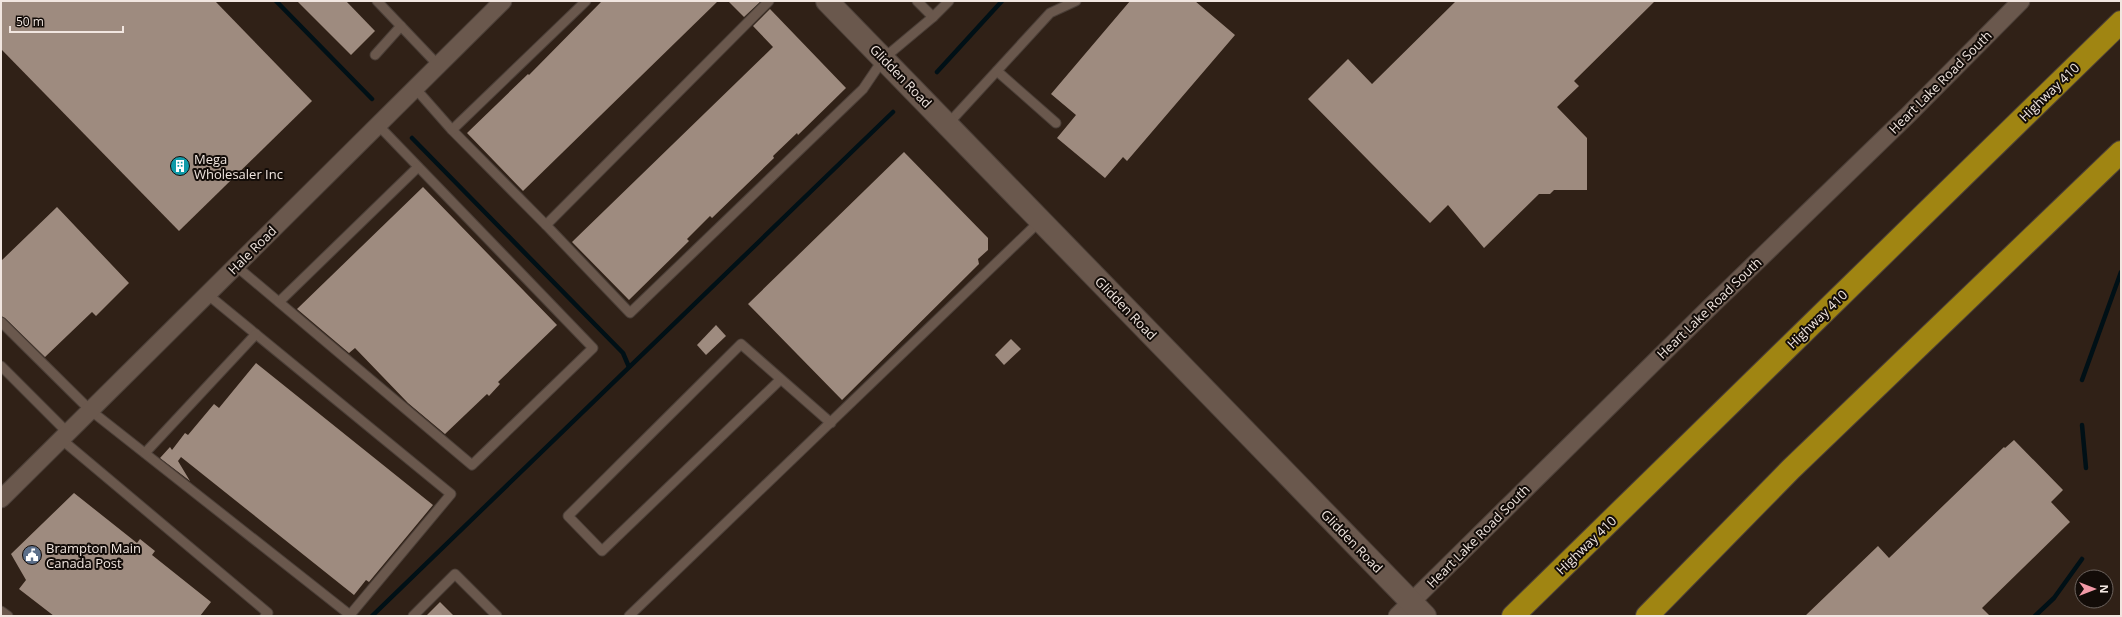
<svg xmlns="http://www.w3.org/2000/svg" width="2122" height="617" viewBox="0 0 2122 617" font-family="'Open Sans',sans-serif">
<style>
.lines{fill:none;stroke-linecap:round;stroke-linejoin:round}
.stream{stroke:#001016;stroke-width:4.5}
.building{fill:#9e8b7f}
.lane-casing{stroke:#4b3f38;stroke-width:11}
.street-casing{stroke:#4b3f38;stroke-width:19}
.secondary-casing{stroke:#4b3f38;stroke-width:24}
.highway-casing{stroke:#4b3f38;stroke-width:24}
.lane{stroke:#6a584d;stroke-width:9}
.street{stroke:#6a584d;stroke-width:17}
.secondary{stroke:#6a584d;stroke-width:22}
.highway{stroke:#a08512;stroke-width:22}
.labels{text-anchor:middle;stroke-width:4;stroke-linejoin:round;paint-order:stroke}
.street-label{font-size:13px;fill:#f1e6e0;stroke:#130c08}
.poi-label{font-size:13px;fill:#f1e6e0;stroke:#130c08;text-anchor:start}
</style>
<rect width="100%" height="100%" fill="#302117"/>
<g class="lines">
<g class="stream">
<polyline points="276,1 372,99"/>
<polyline points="937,72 1002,1"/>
<polyline points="412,138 623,353 629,367"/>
<polyline points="2082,380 2121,272"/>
<polyline points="2082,425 2086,468"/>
<polyline points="372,616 893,112"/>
<polyline points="2035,616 2054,598 2082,559"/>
</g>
</g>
<g class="building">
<polygon points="1,1 215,1 312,101 179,231 1,49"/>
<polygon points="297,1 346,1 375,31 351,55"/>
<polygon points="602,1 718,1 523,191 467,133 528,74 529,75"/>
<polygon points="728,1 761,1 744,17"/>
<polygon points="1130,1 1195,1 1235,35 1127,161 1123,157 1105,178 1057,138 1076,115 1051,94"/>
<polygon points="1456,1 1655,1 1574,81 1579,86 1557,107 1587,138 1587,190 1554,190 1550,194 1539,194 1484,248 1448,205 1430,223 1308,99 1348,59 1372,84"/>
<polygon points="770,9 846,88 798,135 797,133 773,156 774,158 712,218 710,216 687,239 689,241 629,300 572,242 773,47 753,26"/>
<polygon points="904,152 988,238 988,250 978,259 979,264 842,400 748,304"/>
<polygon points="423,187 557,325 498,382 500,384 489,396 487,394 445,434 408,403 355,348 349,353 297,309"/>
<polygon points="57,207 129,283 96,316 92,312 45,357 5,318 1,316 1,261"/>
<polygon points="716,325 726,336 706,355 697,345"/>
<polygon points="1011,339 1021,349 1004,365 995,355"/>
<polygon points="256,363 433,505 369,582 366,580 354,595 181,457 178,461 190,481 160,458 170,447 172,450 185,433 188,435 214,404 219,408"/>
<polygon points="2014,440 2063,490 2051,502 2070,522 1982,608 1990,616 1805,616 1878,546 1889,558 2004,447 2005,448"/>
<polygon points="74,493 137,543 140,539 155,551 152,555 211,602 200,616 54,616 19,589 26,580 11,554"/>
<polygon points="440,602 454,616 426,616"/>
</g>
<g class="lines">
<defs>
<g id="lane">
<polyline points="377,1 438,65"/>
<polyline points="769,1 546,225 630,313 863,89 884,58 933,17 917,1"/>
<polyline points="933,17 949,1"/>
<polyline points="375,55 401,26"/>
<polyline points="997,71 1056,123"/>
<polyline points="415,88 452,130 546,225"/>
<polyline points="948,124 1050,13 1076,1"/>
<polyline points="452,130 586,1"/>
<polyline points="236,266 472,465 593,348 378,125"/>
<polyline points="279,302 418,167"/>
<polyline points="1,322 90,410 350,615 451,494 207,294"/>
<polyline points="1,366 68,433"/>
<polyline points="781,379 602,551 568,516 741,344 831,423"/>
<polyline points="61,439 268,613 265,616"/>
<polyline points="145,453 256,334"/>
<polyline points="1,611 8,616"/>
<polyline points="413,616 455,574 497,616"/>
<polyline points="629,616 1041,220"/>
</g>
<g id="street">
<polyline points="1,499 503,1"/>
<polyline points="1397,616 1708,309 1908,115 2021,1"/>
</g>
<polyline id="secondary" points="827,1 1425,616"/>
<g id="highway">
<polyline points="1513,616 2121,22"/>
<polyline points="1647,616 1791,469 2121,152"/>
</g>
</defs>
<use href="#lane" class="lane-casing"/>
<use href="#street" class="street-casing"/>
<use href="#secondary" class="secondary-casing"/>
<use href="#highway" class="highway-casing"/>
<use href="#lane" class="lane"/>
<use href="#street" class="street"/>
<use href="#secondary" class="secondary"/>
<use href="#highway" class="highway"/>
</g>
<defs>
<symbol id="building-disc" viewBox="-11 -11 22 22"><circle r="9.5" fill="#0f9aa8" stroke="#130c08"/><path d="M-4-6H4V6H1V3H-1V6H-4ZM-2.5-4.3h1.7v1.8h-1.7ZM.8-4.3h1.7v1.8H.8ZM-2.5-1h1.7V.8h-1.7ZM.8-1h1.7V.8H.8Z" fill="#fff"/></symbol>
<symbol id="civic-disc" viewBox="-11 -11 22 22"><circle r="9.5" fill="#5c6f8a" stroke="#130c08"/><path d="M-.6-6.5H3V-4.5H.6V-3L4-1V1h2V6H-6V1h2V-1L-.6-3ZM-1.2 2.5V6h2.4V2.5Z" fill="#fff"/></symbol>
</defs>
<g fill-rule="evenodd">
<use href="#building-disc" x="169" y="155" width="22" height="22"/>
<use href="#civic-disc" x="21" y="544" width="22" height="22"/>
</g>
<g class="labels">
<g class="street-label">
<text transform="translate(901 76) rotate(46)" y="5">Glidden Road</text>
<text transform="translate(1940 82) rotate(-45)" y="5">Heart Lake Road South</text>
<text transform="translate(2049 92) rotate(-44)" y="5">Highway 410</text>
<text transform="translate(252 250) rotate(-45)" y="5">Hale Road</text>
<text transform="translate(1126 308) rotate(46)" y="5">Glidden Road</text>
<text transform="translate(1709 308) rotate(-44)" y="5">Heart Lake Road South</text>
<text transform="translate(1817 319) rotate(-44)" y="5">Highway 410</text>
<text transform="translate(1478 536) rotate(-45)" y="5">Heart Lake Road South</text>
<text transform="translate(1352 541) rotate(46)" y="5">Glidden Road</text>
<text transform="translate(1586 545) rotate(-44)" y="5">Highway 410</text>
</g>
<g class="poi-label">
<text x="194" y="164">Mega<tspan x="194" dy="15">Wholesaler Inc</tspan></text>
<text x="46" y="553">Brampton Main<tspan x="46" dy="15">Canada Post</tspan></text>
</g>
</g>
<rect width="2122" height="617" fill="none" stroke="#f1e6e0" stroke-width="4"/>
<g transform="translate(2094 589) rotate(90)"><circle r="19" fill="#130c08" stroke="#6c635e"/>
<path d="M0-3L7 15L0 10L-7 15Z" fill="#f39aa7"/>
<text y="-6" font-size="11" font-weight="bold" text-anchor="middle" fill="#f1e6e0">N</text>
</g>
<path d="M10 26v6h113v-6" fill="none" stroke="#f1e6e0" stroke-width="2"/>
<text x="16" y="26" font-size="12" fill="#f1e6e0" stroke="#130c08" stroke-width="3" paint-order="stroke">50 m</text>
</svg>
